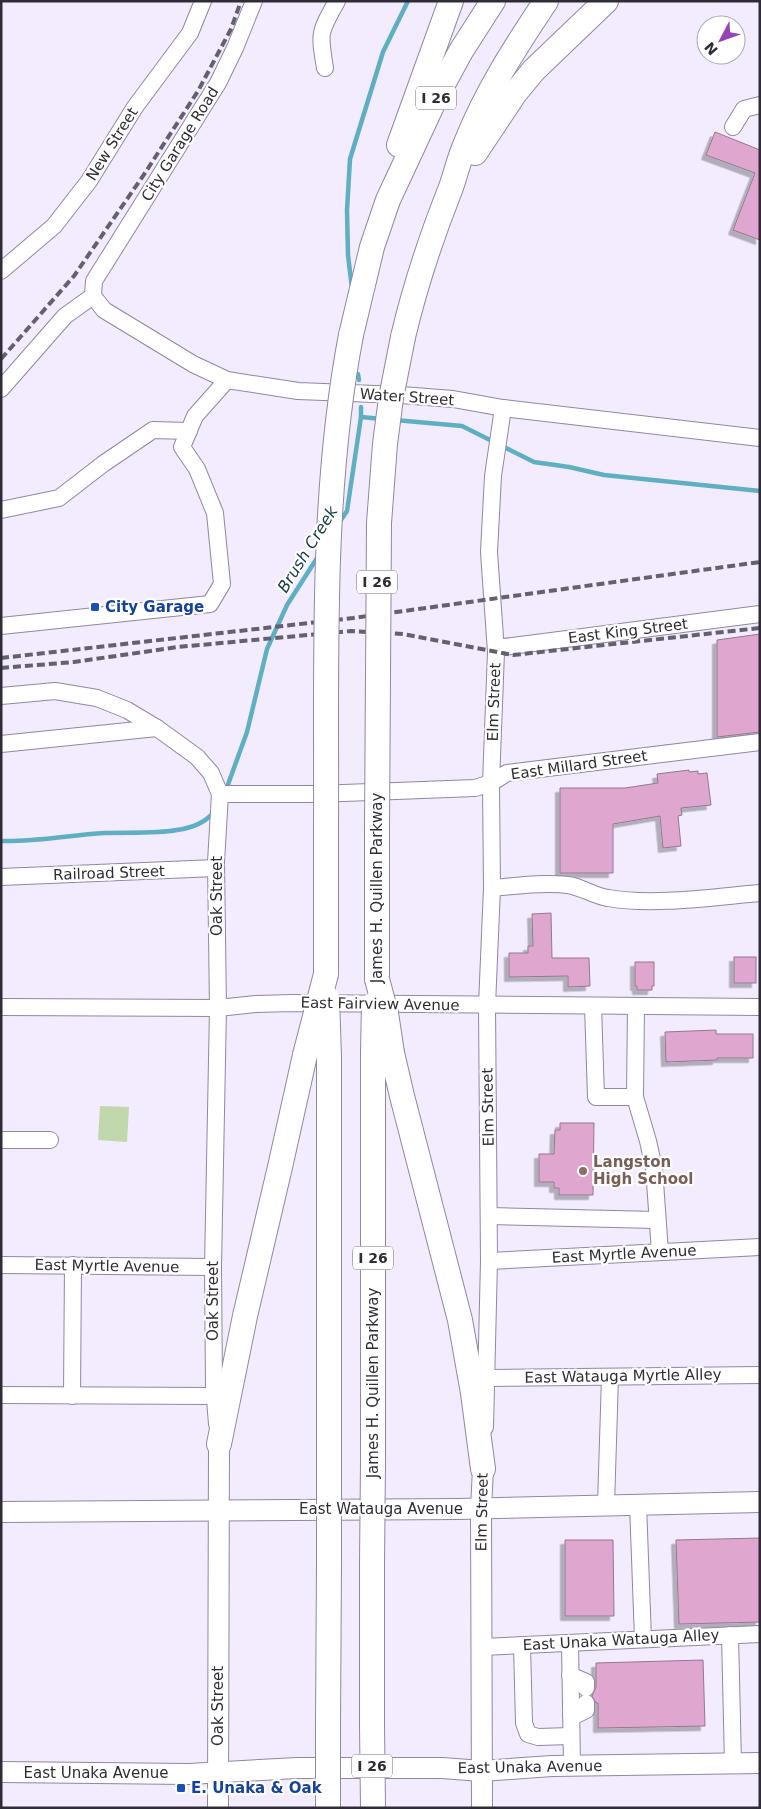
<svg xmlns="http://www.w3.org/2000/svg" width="761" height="1809" viewBox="0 0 761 1809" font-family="'DejaVu Sans',sans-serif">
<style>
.green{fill:#c1d7ac}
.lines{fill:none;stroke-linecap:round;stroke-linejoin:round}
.stream{stroke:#5eafc2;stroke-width:4.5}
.building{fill:#dfa7d0;stroke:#92788a;filter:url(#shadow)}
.minor-casing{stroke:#9087a2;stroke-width:18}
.major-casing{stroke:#9087a2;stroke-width:22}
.highway-casing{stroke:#9087a2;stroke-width:26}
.minor{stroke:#fff;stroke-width:16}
.major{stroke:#fff;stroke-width:20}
.highway{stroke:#fff;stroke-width:24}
.rail{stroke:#64606d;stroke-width:4;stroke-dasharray:8 4;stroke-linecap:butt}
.highway-bridge-casing{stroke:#9087a2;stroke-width:26;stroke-linecap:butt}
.highway-bridge{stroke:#fff;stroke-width:24}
.transit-dot{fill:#1a4fb4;stroke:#fff;stroke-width:2}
.education-dot{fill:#8d6e63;stroke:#fff;stroke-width:2}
.labels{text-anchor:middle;stroke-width:4.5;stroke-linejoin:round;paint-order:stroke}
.shield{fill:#fff;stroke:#6e6b73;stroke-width:1}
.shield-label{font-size:14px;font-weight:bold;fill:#302c37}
.street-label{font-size:15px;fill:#302c37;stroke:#fff}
.transit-label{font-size:15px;font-weight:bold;fill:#164399;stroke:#fff;text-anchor:start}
.education-label{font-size:15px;font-weight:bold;fill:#785e54;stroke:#fff;text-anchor:start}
.water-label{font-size:16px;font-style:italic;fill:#143b44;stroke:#fff}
</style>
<defs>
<filter id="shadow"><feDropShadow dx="-4.5" dy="4.5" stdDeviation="0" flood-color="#0004"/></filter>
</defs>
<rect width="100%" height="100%" fill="#f2ecfe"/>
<polygon class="green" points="100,1106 129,1107 127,1142 98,1140"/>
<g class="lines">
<g class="stream">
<polyline points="352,289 348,255 347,210 350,159 383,52 408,1"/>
<polyline points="358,374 359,380"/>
<polyline points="361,417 382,419"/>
<polyline points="395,420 462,426 534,462 569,467 604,475 760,491"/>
<polyline points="339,523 347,511 361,417 361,407"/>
<polyline points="226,790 247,732 267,649 287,605 319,555"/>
<path d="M1 841C36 842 70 835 104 833 128 832 154 834 177 830 191 828 205 823 214 812"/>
</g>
</g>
<g class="building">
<polygon points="715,132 760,150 760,240 733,230 755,173 706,155"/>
<polygon points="760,634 760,732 717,737 717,640"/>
<polygon points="689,770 689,772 698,771 698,774 707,773 711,805 681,808 682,815 678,816 681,846 663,848 660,816 613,824 613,873 560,873 560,788 625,788 658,783 657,774"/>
<polygon points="551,913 552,958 589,958 590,986 568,987 568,976 509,977 509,953 528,953 528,946 533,946 532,914"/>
<rect x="734" y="957" width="22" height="26"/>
<polygon points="635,962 654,962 654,986 652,986 652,990 637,990 637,986 635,986"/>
<polygon points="716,1030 716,1034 753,1034 753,1058 717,1058 717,1060 666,1062 665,1032"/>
<polygon points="560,1123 594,1123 593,1195 559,1195 559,1188 554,1188 554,1182 539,1182 539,1154 554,1154 555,1130 560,1130"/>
<polygon points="760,1538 760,1622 679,1624 676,1540"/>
<polygon points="565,1540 613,1540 614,1616 565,1616"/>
<polygon points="703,1660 705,1726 598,1728 598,1703 596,1703 592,1696 596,1687 596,1663"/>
</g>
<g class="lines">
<defs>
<g id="minor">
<polyline points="254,1 235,48 218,83 94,281 93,296 104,310 193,364 227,380 298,391 401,395 453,399 503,408 760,438"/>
<path d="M325 68C319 32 319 33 337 1"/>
<polyline points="733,127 744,109 760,105"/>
<polyline points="1,271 54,226 89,181 135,107 190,33 203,1"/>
<polyline points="1,389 65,316 93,296"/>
<polyline points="1,510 59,498 103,464 153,430 189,431"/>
<polyline points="1,626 210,604 222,584 215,513 197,469 182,447 195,416 227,380"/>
<polyline points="496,648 760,614"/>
<polyline points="1,696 55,691 97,698 127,710 157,728 197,757 211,773 220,794 216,862 218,1008 213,1267 214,1387 217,1424"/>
<polyline points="1,744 157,728"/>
<polyline points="220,794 317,794 475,788 491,783 507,773 760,742"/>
<polyline points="1,877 216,868"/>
<path d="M492 888C516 886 543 882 568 885 582 887 594 896 608 898 653 906 713 897 760 893"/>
<polyline points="593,1006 596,1097 635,1097"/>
<polyline points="636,1006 635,1097 648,1141 654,1168 660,1252"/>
<polyline points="1,1007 218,1008 256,1004 292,1003 760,1007"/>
<polyline points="1,1140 50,1140"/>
<polyline points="489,1216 657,1220"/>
<polyline points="489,1261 760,1247"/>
<polyline points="1,1265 213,1267"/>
<polyline points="487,1378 760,1375"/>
<polyline points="1,1395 215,1396"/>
<polyline points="72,1396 73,1265"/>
<polyline points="485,1427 489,1261 487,1005 492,888 491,783 496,652 489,552 493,476 503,408"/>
<polyline points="638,1504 643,1639"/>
<polyline points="606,1505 610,1377"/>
<polyline points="730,1635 733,1764"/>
<polyline points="570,1643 572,1766"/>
<polyline points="522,1645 524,1723 528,1734 538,1737 571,1736"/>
<polyline points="482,1647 760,1634"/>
<polyline points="570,1675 586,1682 586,1688"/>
<polyline points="571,1715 578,1714 586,1710 586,1703"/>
</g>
<g id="major">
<polyline points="1,1512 458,1509 760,1502"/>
<polyline points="1,1772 189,1774 297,1768 442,1768 482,1771 552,1766 760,1763"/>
<polyline points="218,1808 219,1444"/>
<polyline points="482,1808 481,1508 483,1469"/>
</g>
<g id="highway">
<polyline points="399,145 451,1"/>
<polyline points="475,153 515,93 534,70 606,1"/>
<polyline points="351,335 372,247 388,200 436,97 461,51 493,1"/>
<path d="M403 337C415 286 431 238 450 190 456 174 459 158 466 143 486 92 516 46 546 1"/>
<polyline points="377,828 377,979"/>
<polyline points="326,974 326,831"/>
<polyline points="373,1052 373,1463"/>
<polyline points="392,1053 402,1096 460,1320 473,1393 483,1469"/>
<polyline points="219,1444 245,1316 280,1167 305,1055"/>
<polyline points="329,1462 329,1056"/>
<polyline points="372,1724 372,1563"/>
<polyline points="328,1725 329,1563"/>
</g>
</defs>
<use href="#minor" class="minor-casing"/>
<use href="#major" class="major-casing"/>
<use href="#highway" class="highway-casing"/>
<use href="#minor" class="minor"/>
<use href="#major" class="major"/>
<use href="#highway" class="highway"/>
<g class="rail">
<polyline points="1,359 74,276 145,173 198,91 231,29 241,1"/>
<polyline points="1,658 353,618 760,562"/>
<polyline points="1,668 74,662 178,647 351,631 403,634 513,655 760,628"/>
</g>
<defs>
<g id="highway-bridge">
<polyline points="377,828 379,523 385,444 391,398 403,337"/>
<path d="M326 831C327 666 320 498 351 335"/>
<polyline points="377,979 386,1013 392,1053"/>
<polyline points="327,998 329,1056"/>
<polyline points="373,1052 374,1004"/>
<polyline points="305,1055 326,974"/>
<polyline points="329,1563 329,1462"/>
<polyline points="372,1563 373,1463"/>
<polyline points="372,1724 373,1808"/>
<polyline points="328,1808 328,1725"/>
</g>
</defs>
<use href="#highway-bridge" class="highway-bridge-casing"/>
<use href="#highway-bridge" class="highway-bridge"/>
</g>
<g class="transit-dot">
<rect x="90" y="602" width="10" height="10" rx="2.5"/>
<rect x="176" y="1783" width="10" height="10" rx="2.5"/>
</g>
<circle class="education-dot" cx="583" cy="1171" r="5"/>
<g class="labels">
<g class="shield">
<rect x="416" y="86.5" width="40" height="23" rx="4"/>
<rect x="357" y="570.5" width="40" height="23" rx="4"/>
<rect x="353" y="1246.5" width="40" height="23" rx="4"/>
<rect x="352" y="1754.5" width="40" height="23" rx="4"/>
</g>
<g class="shield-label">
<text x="436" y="103">I 26</text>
<text x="377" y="587">I 26</text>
<text x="373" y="1263">I 26</text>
<text x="372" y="1771">I 26</text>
</g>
<g class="street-label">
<text transform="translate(112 144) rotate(-58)" y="5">New Street</text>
<text transform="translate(180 144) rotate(-58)" y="5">City Garage Road</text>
<text transform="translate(407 397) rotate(4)" y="5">Water Street</text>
<text transform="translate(628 631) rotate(-7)" y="5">East King Street</text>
<text transform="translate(494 702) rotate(-88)" y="5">Elm Street</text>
<text transform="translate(579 765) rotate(-8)" y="5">East Millard Street</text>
<text transform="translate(109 873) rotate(-2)" y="5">Railroad Street</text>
<text transform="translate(377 888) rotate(-90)" y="5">James H. Quillen Parkway</text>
<text transform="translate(217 896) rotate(-90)" y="5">Oak Street</text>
<text transform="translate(380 1004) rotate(1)" y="5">East Fairview Avenue</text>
<text transform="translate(488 1107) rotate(-91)" y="5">Elm Street</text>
<text transform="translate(624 1254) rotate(-3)" y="5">East Myrtle Avenue</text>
<text transform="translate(107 1266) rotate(1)" y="5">East Myrtle Avenue</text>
<text transform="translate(213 1301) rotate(-90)" y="5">Oak Street</text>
<text transform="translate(623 1376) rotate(-1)" y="5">East Watauga Myrtle Alley</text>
<text transform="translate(373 1383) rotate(-90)" y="5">James H. Quillen Parkway</text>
<text x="381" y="1514">East Watauga Avenue</text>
<text transform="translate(482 1512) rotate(-89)" y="5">Elm Street</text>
<text transform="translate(621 1640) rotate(-3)" y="5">East Unaka Watauga Alley</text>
<text transform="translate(218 1706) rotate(-90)" y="5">Oak Street</text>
<text transform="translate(530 1767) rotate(-1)" y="5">East Unaka Avenue</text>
<text x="96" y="1778">East Unaka Avenue</text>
</g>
<g class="transit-label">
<text x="105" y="612">City Garage</text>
<text x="191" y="1793">E. Unaka &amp; Oak</text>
</g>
<g class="education-label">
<text x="593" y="1167">Langston<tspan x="593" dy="17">High School</tspan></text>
</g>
<g class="water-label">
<text transform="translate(307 549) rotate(-58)" y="6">Brush Creek</text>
</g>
</g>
<rect width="761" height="1809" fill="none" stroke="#302c37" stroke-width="5"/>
<g transform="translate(721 40) rotate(229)"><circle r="24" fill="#ffffff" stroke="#acabaf"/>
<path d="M0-4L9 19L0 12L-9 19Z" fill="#9743b2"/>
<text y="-8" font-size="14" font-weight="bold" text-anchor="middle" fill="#302c37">N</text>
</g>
</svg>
